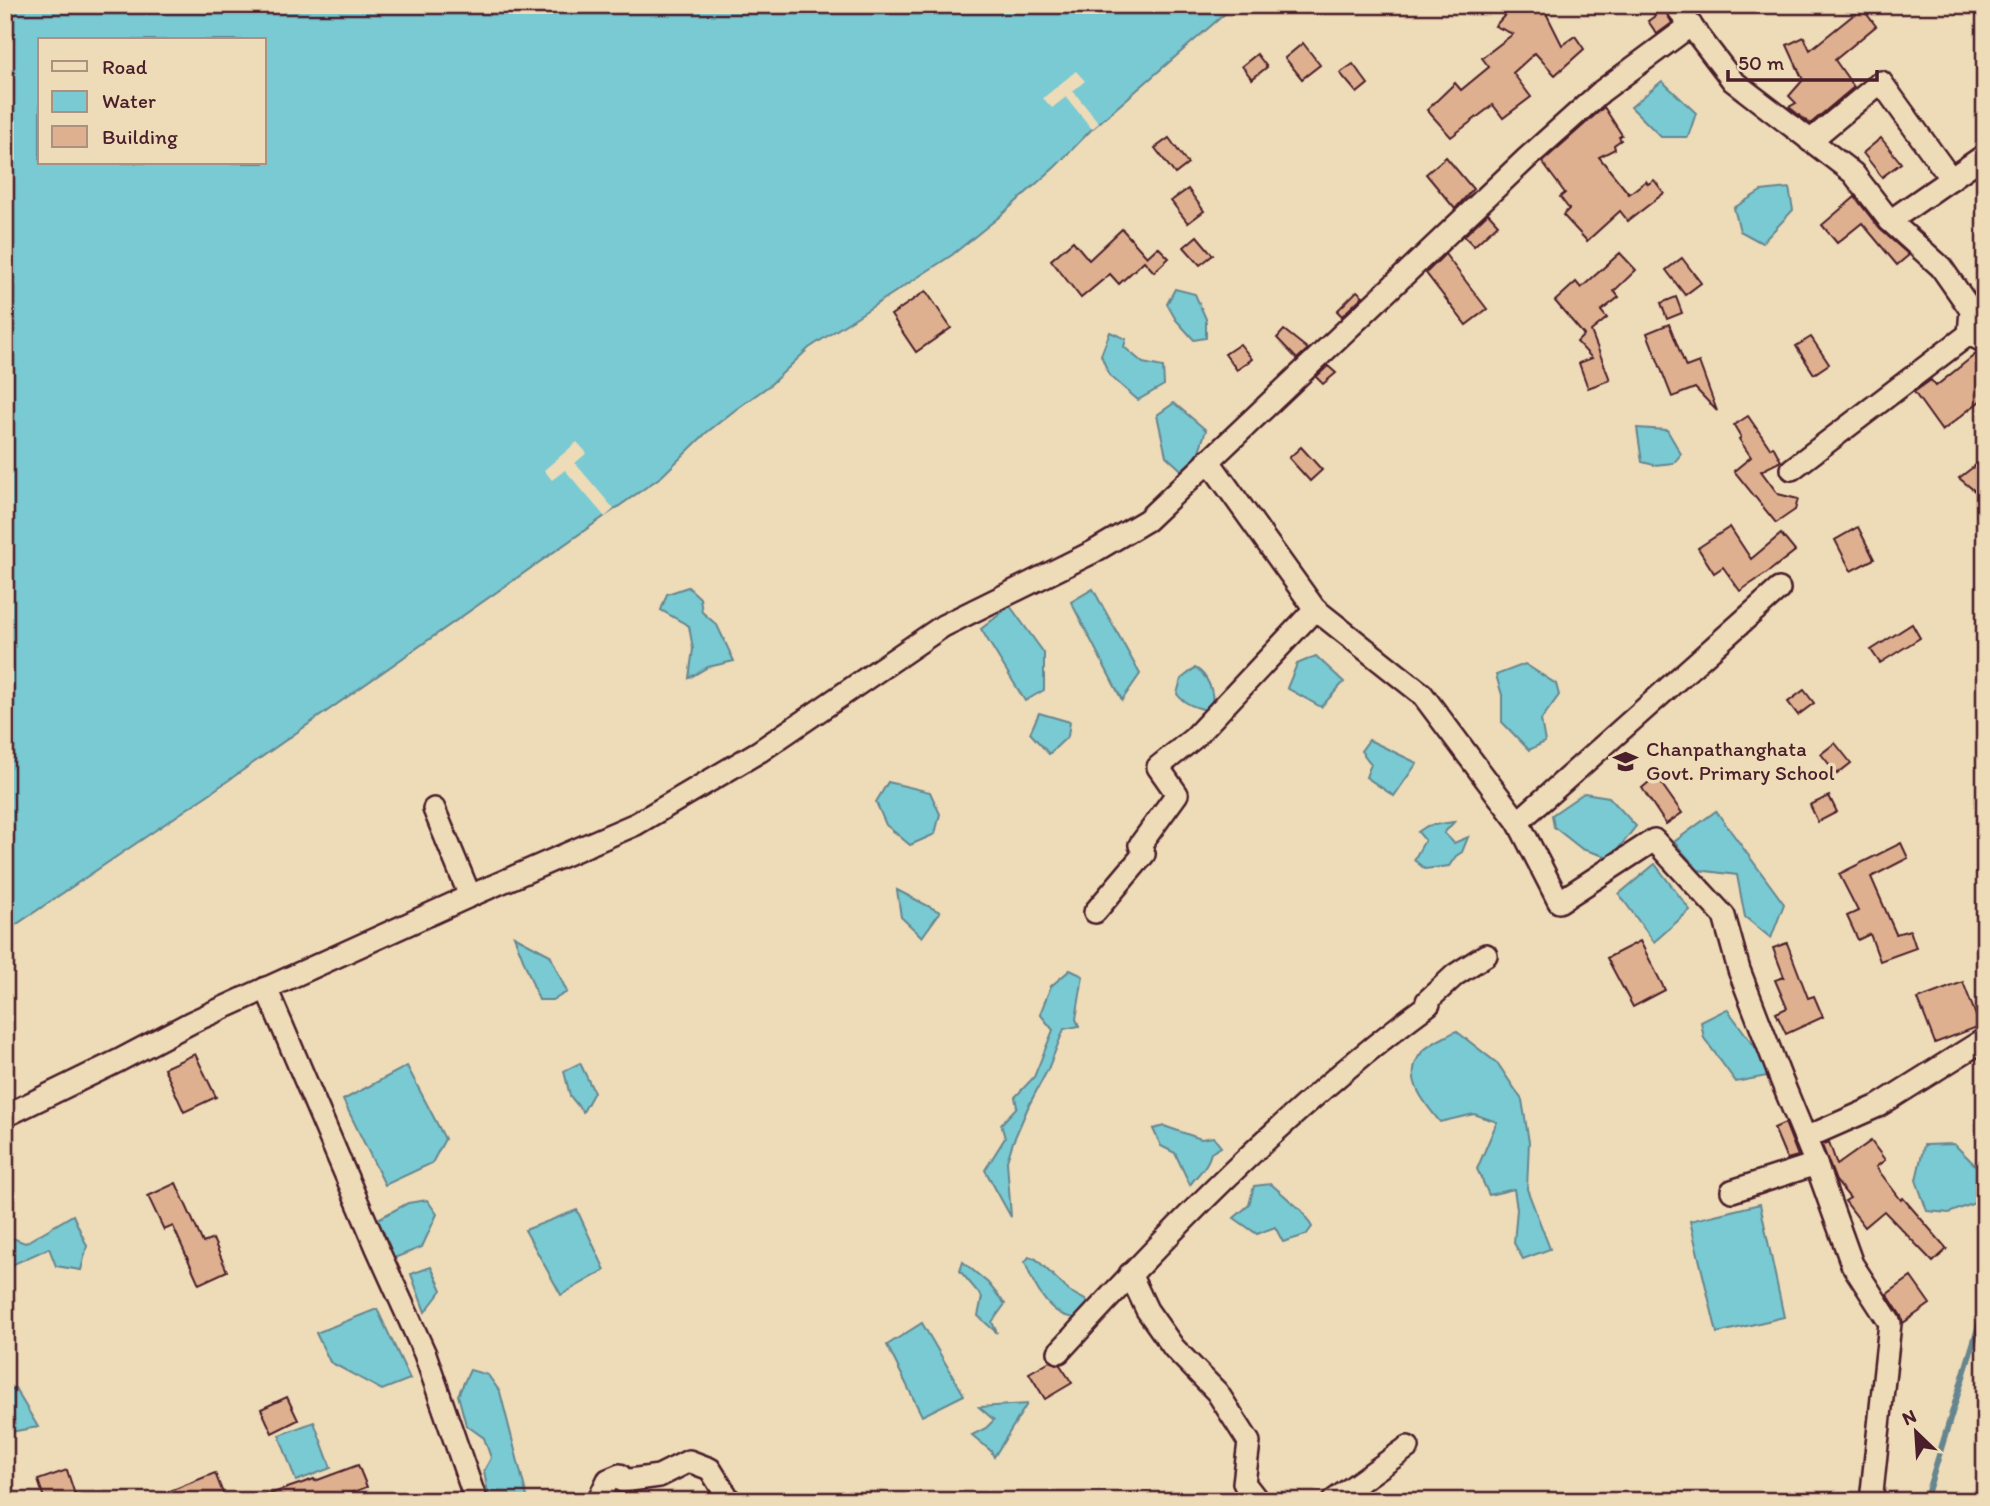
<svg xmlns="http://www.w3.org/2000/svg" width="1990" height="1506" viewBox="0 0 1990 1506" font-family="Itim,sans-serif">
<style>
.water{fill:#79cad2;stroke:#66868f;stroke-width:2;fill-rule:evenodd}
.pier{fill:#eedbb8}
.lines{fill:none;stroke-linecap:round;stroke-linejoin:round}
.stream{stroke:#66868f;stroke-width:6}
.building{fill:#deb08f;stroke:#4a1f2b;stroke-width:2}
.minor-casing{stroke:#4a1f2b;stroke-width:26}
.minor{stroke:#eedbb8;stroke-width:21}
.labels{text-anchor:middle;stroke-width:7;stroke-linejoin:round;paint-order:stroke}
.poi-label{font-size:21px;fill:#4a1f2b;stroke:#eedbb8;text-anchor:start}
</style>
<rect width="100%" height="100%" fill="#eedbb8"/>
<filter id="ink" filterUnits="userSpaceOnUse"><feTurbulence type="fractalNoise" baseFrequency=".0143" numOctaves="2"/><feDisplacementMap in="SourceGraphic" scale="14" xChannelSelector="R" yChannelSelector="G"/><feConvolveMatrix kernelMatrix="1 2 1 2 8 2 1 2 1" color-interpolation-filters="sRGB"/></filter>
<g filter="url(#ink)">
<g class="water">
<path d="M5 5H1235L1092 129 1055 167 999 217 952 255 809 348 770 385 735 410 706 433 662 476 209 794 5 932ZM40 40H264V163H40Z"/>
<polygon points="1662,81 1696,113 1688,137 1661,137 1631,107"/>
<polygon points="1789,188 1793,210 1762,243 1740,231 1734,208 1761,191"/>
<polygon points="1175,289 1195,294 1206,319 1206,338 1194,340 1176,320 1167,304"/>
<polygon points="1110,332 1126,339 1124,347 1143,363 1163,367 1164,385 1138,400 1109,375 1101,355"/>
<polygon points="1174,403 1206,430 1190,478 1166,456 1157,415"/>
<polygon points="1637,428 1667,430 1681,454 1674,463 1654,465 1642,462"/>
<polygon points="688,587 700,598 702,612 717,625 734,661 708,667 689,678 693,649 689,626 661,610 667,594"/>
<polygon points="1093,589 1140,674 1122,700 1071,602"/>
<polygon points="1010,606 1044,653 1044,690 1025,701 981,629"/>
<polygon points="1316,656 1344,682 1321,707 1287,688 1297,664"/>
<polygon points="1525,664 1556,684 1559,695 1541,720 1545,742 1529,750 1502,722 1502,695 1496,675"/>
<path d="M1195 668C1207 674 1216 694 1211 706L1206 710C1195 707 1184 704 1177 694L1181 679Z"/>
<polygon points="1039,713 1070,722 1068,736 1049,754 1030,733"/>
<polygon points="1369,740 1417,763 1394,796 1366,777 1371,764 1361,751"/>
<polygon points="888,782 930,792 940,814 935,834 910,845 886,825 876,802"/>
<polygon points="1584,793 1609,797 1636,826 1611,858 1582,849 1554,827 1552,815"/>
<polygon points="1716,811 1784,904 1771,938 1745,917 1737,875 1698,870 1674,842"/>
<polygon points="1454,822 1444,833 1454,843 1468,837 1462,852 1456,856 1449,866 1425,869 1414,860 1425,840 1418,832 1427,826"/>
<polygon points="1655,864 1690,910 1654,942 1619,894"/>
<polygon points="897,890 940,912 922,937 901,917"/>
<polygon points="514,936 550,955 567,992 553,1000 539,1000"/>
<polygon points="1070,970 1083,976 1076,1019 1079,1026 1064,1029 1048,1069 1029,1105 1013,1142 1007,1161 1011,1217 985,1170 1005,1138 1001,1124 1017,1107 1015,1097 1034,1077 1053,1030 1040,1014 1051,986"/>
<polygon points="1727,1009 1763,1058 1767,1076 1736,1082 1704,1038 1701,1022"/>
<path d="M1456 1031 1498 1064 1522 1100 1529 1142 1527 1189 1550 1249 1523 1259 1514 1243 1517 1209 1514 1189 1489 1195 1477 1169 1497 1122 1474 1114 1440 1122C1424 1102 1401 1077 1422 1052 1430 1043 1446 1037 1456 1031Z"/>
<polygon points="580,1063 594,1092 583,1112 570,1096 564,1071"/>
<polygon points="407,1066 445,1139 432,1163 385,1185 343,1100"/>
<path d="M1164 1126 1201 1139 1213 1137 1221 1147 1211 1153C1207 1168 1198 1173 1190 1185L1175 1153 1161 1146 1153 1129Z"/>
<polygon points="1954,1144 1985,1175 1985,1199 1949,1213 1927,1211 1916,1180 1924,1145"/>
<polygon points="1271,1184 1302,1211 1312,1227 1306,1235 1283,1242 1275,1227 1257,1234 1234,1218 1249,1205 1254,1186"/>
<polygon points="427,1200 437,1214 422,1247 392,1259 376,1220 408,1203"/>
<polygon points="1760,1204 1784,1317 1717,1333 1690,1221"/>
<polygon points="577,1210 605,1270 561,1295 525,1230"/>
<polygon points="73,1215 87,1246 81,1270 56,1266 49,1248 5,1268 5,1235 25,1243"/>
<path d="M1029 1257 1036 1259 1069 1291 1087 1301 1088 1306 1082 1317C1052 1323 1033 1285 1025 1262Z"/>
<polygon points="963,1262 988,1283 1005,1304 992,1322 997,1333 978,1316 982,1297 960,1271"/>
<polygon points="431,1267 442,1290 425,1312 411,1274"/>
<polygon points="377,1309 410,1379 382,1390 330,1362 316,1333"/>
<polygon points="922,1323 964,1395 922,1416 887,1345"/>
<polygon points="470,1370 488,1375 500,1392 527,1497 526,1501 489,1500 484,1471 491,1458 484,1438 466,1425 458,1395"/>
<polygon points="15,1388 38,1427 5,1433 5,1393"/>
<polygon points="1027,1404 994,1457 991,1451 972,1435 986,1428 994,1420 979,1407"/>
<polygon points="314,1422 331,1468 296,1481 279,1435"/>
</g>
<g class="pier">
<polygon points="1076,71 1085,81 1073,91 1099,123 1092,129 1066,97 1052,108 1043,98"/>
<polygon points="577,442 587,453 575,463 614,509 605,517 565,470 552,480 544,470"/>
</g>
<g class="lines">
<polyline class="stream" points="1925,1501 1985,1305"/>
</g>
<g class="building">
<polygon points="1514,5 1531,5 1544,9 1562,45 1575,36 1584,49 1555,75 1535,53 1513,73 1531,97 1503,118 1493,105 1451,137 1427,110 1455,83 1461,90 1489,67 1482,58 1513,34 1495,26"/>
<polygon points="1647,5 1662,5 1672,23 1657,34 1648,21 1655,16"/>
<polygon points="1862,8 1876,26 1835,60 1854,87 1810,124 1789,107 1796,103 1789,96 1803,80 1787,45 1804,37 1810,50"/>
<polygon points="1303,43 1320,65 1302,79 1285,58"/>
<polygon points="1257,54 1267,67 1252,79 1242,66"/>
<polygon points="1353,64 1368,84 1357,93 1340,73"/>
<polygon points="1604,107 1622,135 1619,137 1621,140 1614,145 1615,149 1599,157 1629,194 1646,181 1648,184 1654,180 1664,193 1628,221 1620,211 1587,241 1563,215 1569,209 1560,197 1565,193 1542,162"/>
<polygon points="1169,138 1188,164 1175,174 1155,148"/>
<polygon points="1881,138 1901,163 1882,177 1863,153"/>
<polygon points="1446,157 1473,189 1455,209 1426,174"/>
<polygon points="1188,189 1204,211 1188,223 1171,201"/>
<polygon points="1855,197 1880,229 1909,255 1897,265 1862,223 1837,243 1822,225"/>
<polygon points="1488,213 1498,224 1474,246 1464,236"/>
<polygon points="1122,229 1147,257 1158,247 1169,258 1154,272 1144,261 1119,284 1110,274 1081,298 1051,260 1073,241 1089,260"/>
<polygon points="1197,236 1213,255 1200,265 1184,247"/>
<polygon points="1620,253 1636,270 1614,291 1619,297 1601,311 1607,318 1591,331 1610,380 1588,388 1579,363 1592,358 1577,342 1584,335 1555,301 1576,282 1581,288"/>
<polygon points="1445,254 1487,309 1466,325 1426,273"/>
<polygon points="1682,258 1701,283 1685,295 1666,270"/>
<polygon points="926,291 951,328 916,352 891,315"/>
<polygon points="1357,291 1363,296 1342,316 1337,311"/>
<polygon points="1676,297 1682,313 1667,319 1661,303"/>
<polygon points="1669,324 1686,367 1699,362 1717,411 1695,388 1672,397 1647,333"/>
<polygon points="1284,330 1308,349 1297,359 1277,338"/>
<polygon points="1811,337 1829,364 1814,374 1796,346"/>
<polygon points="1240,344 1252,359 1237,370 1225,354"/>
<polygon points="1977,353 1985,354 1985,397 1942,431 1914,392 1931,380 1936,386"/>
<polygon points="1328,366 1336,373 1323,384 1316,377"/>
<polygon points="1748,416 1770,448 1773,446 1781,461 1761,471 1778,494 1798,499 1795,510 1776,523 1734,471 1751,457 1739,439 1741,437 1734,425"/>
<polygon points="1301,447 1322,470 1310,481 1289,458"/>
<polygon points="1985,458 1985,482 1976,492 1959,478"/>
<polygon points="1730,527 1751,559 1781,534 1795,551 1767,573 1740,591 1723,567 1714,573 1698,548"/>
<polygon points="1858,527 1874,559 1851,571 1835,540"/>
<polygon points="1912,624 1920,638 1880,663 1871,650"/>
<polygon points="1804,690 1814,703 1798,715 1788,702"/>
<polygon points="1835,743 1851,763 1837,774 1821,754"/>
<polygon points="1656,776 1682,813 1666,824 1642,788"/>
<polygon points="1829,796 1837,812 1818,822 1810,805"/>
<polygon points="1901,843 1908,858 1871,877 1896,934 1910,930 1916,948 1880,961 1870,934 1858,940 1847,916 1858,911 1839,874"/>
<polygon points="1640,941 1665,990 1633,1007 1607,958"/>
<polygon points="1787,943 1808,998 1814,996 1823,1017 1786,1034 1776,1013 1787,1008 1775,980 1784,977 1773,948"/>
<polygon points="1963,982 1980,1026 1935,1043 1918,999"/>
<polygon points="195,1054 216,1097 184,1112 164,1068"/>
<polygon points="1785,1123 1798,1156 1787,1159 1774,1128"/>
<polygon points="1871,1141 1885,1160 1876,1167 1901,1200 1903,1198 1947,1249 1933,1262 1884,1211 1865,1227 1845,1201 1850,1198 1836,1181 1822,1145 1829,1142 1837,1165"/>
<polygon points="176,1183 203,1243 213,1239 227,1271 199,1284 173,1226 164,1230 148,1196"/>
<polygon points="1911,1277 1930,1304 1903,1323 1901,1316 1887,1294"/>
<polygon points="1050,1361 1060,1365 1072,1383 1045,1399 1029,1373"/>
<polygon points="287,1397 298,1420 272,1433 261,1409"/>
<polygon points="358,1465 367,1487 330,1501 259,1501 258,1498 314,1479 315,1481"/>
<polygon points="67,1470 77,1501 45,1501 38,1480"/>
<polygon points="215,1473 226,1501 148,1501 147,1500"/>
</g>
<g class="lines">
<defs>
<g id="minor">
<polyline points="1675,5 1733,81 1853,173 1890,221 1941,267 1971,310 1969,334 1983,341"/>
<polyline points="1810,141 1881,82 1951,179"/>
<polyline points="1890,221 1985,155"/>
<polyline points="1208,460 1315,609 1422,694 1518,822 1559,902 1654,840 1724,916 1739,970 1781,1079 1816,1164"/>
<polyline points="1792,469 1969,334"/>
<polyline points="434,809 470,896"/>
<polyline points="1518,822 1779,589"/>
<polyline points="1095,912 1144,854 1140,845 1177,794 1158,767 1194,738 1315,609"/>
<polyline points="266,988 377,1248 425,1354 476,1501"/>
<polyline points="5,1116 118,1061 192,1022 470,896 636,824 760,751 943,626 1093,552 1147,520 1526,159 1602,91 1691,25"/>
<polyline points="1805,1138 1878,1106 1985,1039"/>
<polyline points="1732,1191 1816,1164 1852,1264 1890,1323 1871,1501"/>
<polyline points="1130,1274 1147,1310 1174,1348 1217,1392 1249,1442 1244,1483 1258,1501"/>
<path d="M1059 1352C1173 1227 1293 1104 1429 1004L1427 1001 1455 975 1486 955"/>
<polyline points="598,1501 608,1480 620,1475 623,1481 659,1476 689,1461 710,1469 730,1501"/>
<polyline points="1333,1501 1408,1447"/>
</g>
</defs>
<use href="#minor" class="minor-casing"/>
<use href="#minor" class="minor"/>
</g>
</g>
<defs>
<symbol id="school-bare" viewBox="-9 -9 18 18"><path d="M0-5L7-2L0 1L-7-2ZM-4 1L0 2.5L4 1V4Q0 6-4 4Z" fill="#4a1f2b" stroke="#eedbb8" stroke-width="2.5" paint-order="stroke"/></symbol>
</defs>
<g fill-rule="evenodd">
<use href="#school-bare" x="1608" y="744" width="35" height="35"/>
</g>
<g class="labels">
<g class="poi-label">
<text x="1646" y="756">Chanpathanghata<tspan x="1646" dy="24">Govt. Primary School</tspan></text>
</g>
</g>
<rect width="1990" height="1506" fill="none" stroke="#eedbb8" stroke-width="28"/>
<rect x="14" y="14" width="1962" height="1478" fill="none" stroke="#4a1f2b" stroke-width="2.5" filter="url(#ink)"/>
<rect x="38" y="38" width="228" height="126" fill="#eedbb8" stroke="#ac9080" stroke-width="2"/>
<rect x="52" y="61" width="35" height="10" fill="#eedbb8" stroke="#ac9080" stroke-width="2"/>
<text x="102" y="74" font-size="21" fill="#4a1f2b">Road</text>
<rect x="52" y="91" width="35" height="21" fill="#79cad2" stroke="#ac9080" stroke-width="2"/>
<text x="102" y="108" font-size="21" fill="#4a1f2b">Water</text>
<rect x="52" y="126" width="35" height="21" fill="#deb08f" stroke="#ac9080" stroke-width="2"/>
<text x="102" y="144" font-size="21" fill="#4a1f2b">Building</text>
<g transform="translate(1916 1432) rotate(335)" stroke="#eedbb8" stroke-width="5" paint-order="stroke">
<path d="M0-5L12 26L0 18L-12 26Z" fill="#4a1f2b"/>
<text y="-10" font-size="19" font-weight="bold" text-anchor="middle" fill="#4a1f2b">N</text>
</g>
<path d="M1728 70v10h149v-10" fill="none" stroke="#4a1f2b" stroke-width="3.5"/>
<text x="1738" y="70" font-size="21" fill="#4a1f2b" stroke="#eedbb8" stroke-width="5" paint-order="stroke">50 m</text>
</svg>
